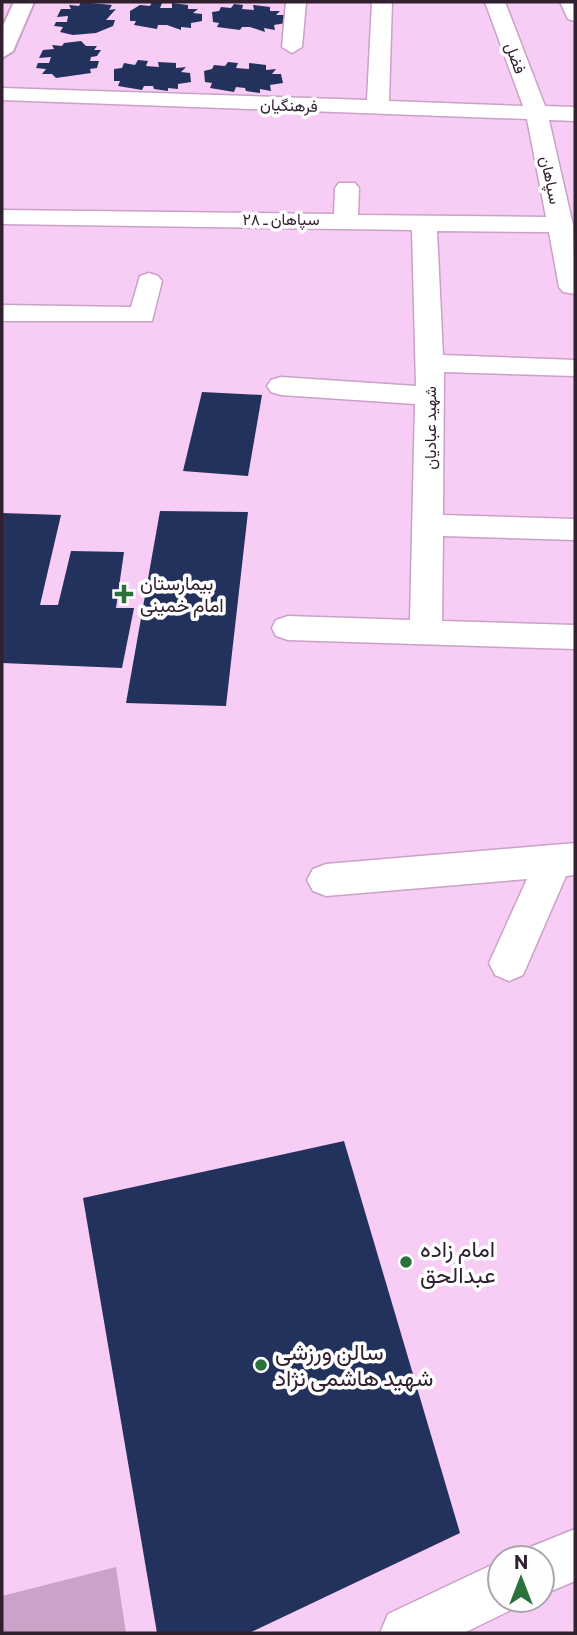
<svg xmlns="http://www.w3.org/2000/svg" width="577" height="1635" viewBox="0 0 577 1635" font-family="Commissioner,Vazirmatn,sans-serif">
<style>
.green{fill:#cba3c8}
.building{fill:#23315d}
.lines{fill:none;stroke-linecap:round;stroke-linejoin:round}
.minor-casing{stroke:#caa1c7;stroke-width:3}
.major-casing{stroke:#caa1c7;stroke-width:4}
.minor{fill:#fff;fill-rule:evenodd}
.major{fill:#fff;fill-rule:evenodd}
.poi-dot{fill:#2c703c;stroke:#fefefe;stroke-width:2.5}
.labels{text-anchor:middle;stroke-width:7;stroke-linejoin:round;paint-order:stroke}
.far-street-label{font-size:16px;fill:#312130;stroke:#fefefe}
.poi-label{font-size:19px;fill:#312130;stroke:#fefefe;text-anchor:start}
.near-poi-label{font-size:23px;fill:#312130;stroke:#fefefe;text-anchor:start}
</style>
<rect width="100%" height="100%" fill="#f8cdf5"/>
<polygon class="green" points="116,1567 126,1633 2,1633 2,1596"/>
<g class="building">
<polygon points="81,2 112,5 109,10 116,9 106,20 115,20 113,26 96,33 73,35 60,32 63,27 54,26 56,22 67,22 68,16 57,17 61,9 71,9 69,5 79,6"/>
<polygon points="152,2 162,3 160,8 172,8 172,3 188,5 188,9 198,9 193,13 202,14 202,21 191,23 191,28 181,27 181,30 167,25 158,25 157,29 134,25 136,21 130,21 130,11 140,5 150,6"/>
<polygon points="234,4 243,5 242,9 254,10 253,5 270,7 270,11 280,11 276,15 284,15 286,23 274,25 275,30 264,28 265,32 250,27 242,27 240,30 217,27 219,23 213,22 212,12 219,11 221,7 231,8"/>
<polygon points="81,41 86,46 97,46 94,50 101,50 97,56 91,57 90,61 99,61 97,68 90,69 91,73 56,78 52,74 42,74 46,69 36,68 38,63 49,63 51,57 39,58 43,50 54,49 52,45 62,46 64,43"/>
<polygon points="138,60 148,61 146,66 159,67 158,62 176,63 176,68 186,67 181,72 190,73 191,82 178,84 178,89 168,88 168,91 154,89 153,86 144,86 142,90 118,86 120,81 114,81 114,69 122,68 124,63 135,65"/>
<polygon points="228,62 238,63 236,68 249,69 249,63 266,65 266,70 276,69 272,74 281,74 283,83 270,85 271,91 260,89 260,93 246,91 245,88 236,87 234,92 210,88 212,83 205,82 204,71 212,69 214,65 225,66"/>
<polygon points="202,392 262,395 248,476 183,471"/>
<polygon points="160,511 248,512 226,706 126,703"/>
<polygon points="2,513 61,515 40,605 58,605 71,551 124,552 116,608 134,608 122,668 2,663"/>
<polygon points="344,1141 460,1533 249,1633 157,1633 83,1198"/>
</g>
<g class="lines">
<defs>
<g id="minor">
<polygon points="286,2 306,2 302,47 292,53 282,47"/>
<polygon points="372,2 392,2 389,101 523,106 485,2 505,2 545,106 575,107 575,121 549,120 573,225 575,294 563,292 559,287 549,232 437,231 443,355 575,360 575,376 444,372 443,515 575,519 575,540 443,536 442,621 575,625 575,649 288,640 276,636 272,628 276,620 288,616 410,620 415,404 281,395 271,392 267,386 271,380 281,377 416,386 412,230 2,224 2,210 334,214 335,188 339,183 355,183 359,188 358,215 546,217 527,119 2,100 2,88 367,100"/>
<polygon points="560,2 575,2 575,21 568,19"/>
<polygon points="149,273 158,276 162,281 152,321 2,321 2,305 131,307 140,276"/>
<polygon points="575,843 575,875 566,876 523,975 509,981 495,975 489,963 527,879 326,896 313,891 307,880 313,869 326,864"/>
<polygon points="575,1529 575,1581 542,1595 542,1558 520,1558 523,1550"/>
<polygon points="500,1561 500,1600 521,1600 519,1606 464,1633 380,1633 388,1614"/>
</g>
<polygon id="major" points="14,2 34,2 13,51 2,58 2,28"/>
</defs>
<use href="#minor" class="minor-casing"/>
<use href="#major" class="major-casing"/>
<use href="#minor" class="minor"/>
<use href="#major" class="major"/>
</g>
<g class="poi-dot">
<path d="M120.5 583.5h7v7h7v7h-7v7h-7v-7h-7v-7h7z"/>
<circle cx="406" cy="1262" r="7"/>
<circle cx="261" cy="1365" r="7"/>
</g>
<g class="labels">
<g class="far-street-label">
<text transform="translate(516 58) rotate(70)" y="6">فضل</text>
<text transform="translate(289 105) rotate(2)" y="6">فرهنگیان</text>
<text transform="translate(551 180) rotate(78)" y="6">سپاهان</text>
<text x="281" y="225">سپاهان ـ ۲۸</text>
<text transform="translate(430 428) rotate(-90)" y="6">شهید عبادیان</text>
</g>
<g class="poi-label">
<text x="140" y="590">بیمارستان<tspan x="140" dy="22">امام خمینی</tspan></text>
</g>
<g class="near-poi-label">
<text x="420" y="1257">امام زاده<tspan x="420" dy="26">عبدالحق</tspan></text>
<text x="275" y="1360">سالن ورزشی<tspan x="275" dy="26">شهید هاشمی نژاد</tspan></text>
</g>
</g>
<rect width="577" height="1635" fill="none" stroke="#312130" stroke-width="7"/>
<g transform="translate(521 1579)"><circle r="33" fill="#fefefe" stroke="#aca6ac" stroke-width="2"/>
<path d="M0-5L12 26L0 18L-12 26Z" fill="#2c703c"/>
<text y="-10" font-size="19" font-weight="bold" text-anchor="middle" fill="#312130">N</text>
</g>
</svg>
